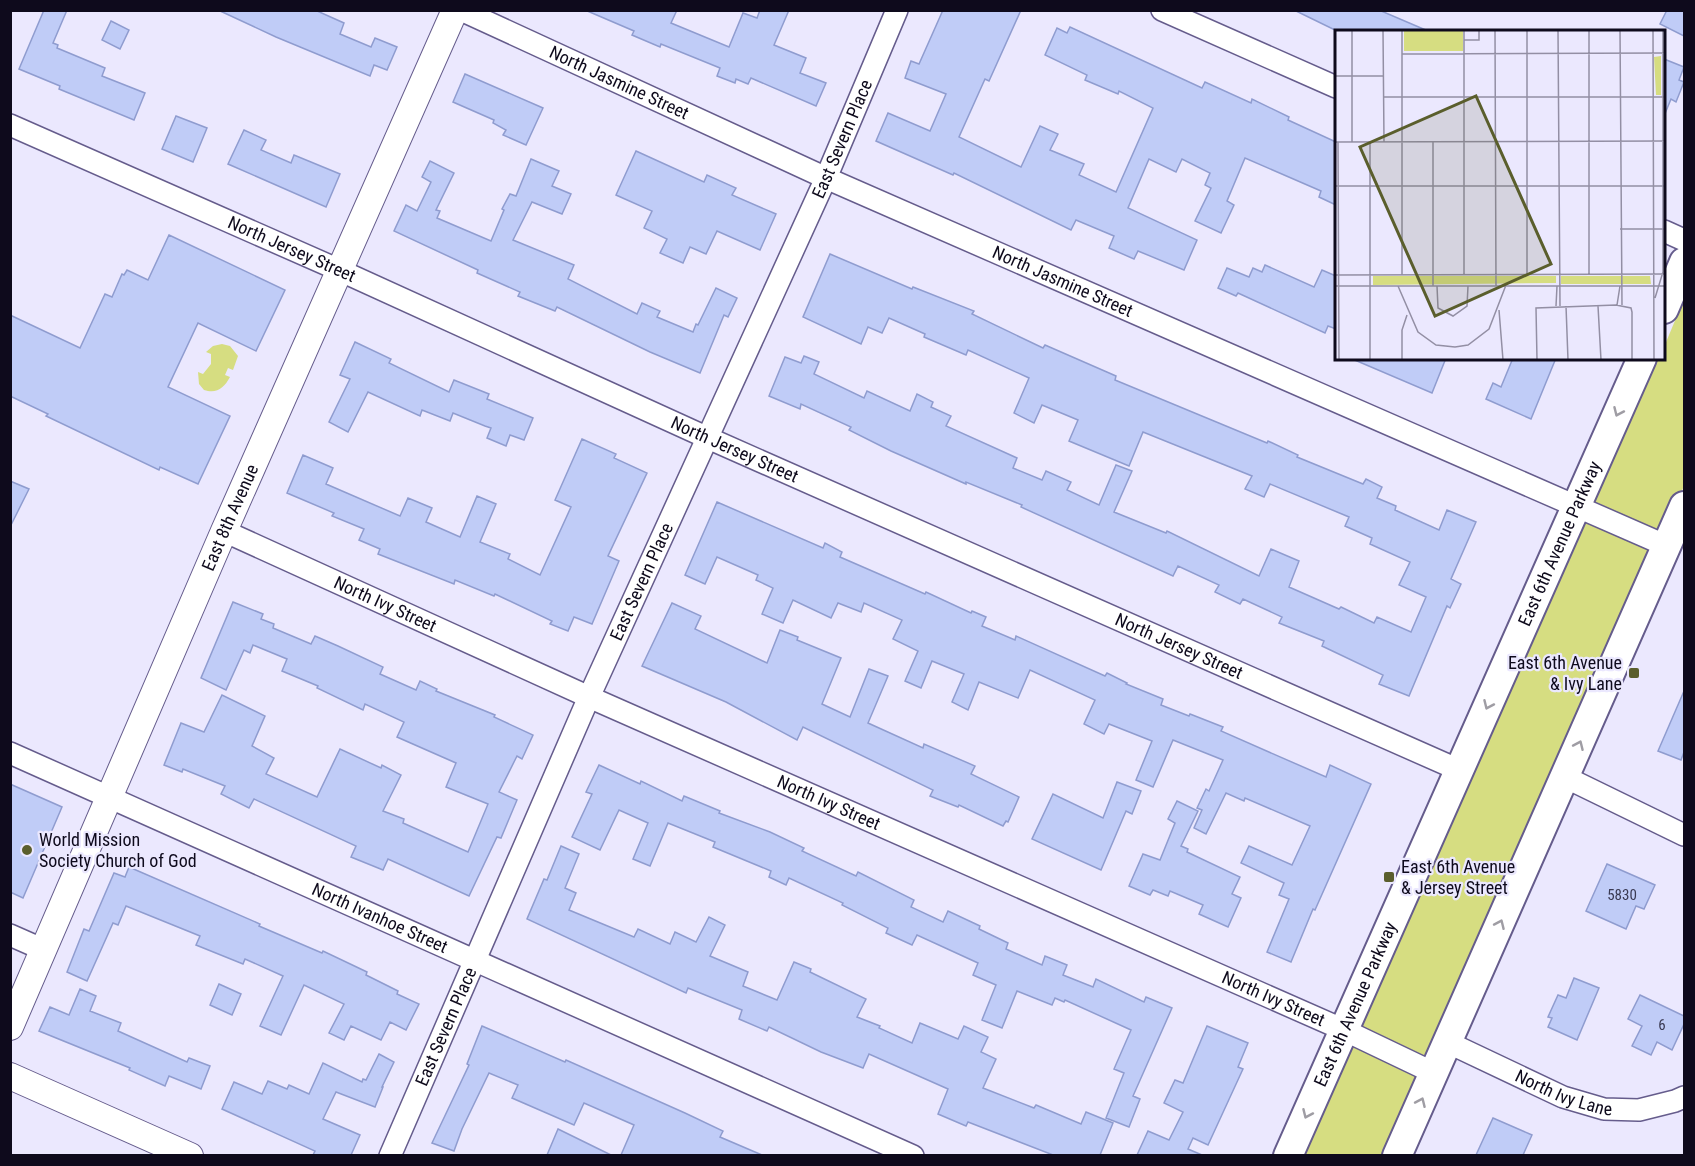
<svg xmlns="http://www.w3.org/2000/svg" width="1695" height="1166" viewBox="0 0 1695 1166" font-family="'Roboto Condensed',sans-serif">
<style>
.green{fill:#d6dd81}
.building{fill:#c0ccf7;stroke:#8f9ccf;stroke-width:1.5}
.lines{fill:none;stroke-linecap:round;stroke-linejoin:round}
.minor-casing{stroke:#655c8c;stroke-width:24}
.tertiary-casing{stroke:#655c8c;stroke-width:28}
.secondary-casing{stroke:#655c8c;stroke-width:32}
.minor{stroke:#fff;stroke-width:21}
.tertiary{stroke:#fff;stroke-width:26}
.secondary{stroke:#fff;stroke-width:28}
.oneway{stroke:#9f9da4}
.poi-dot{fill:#5a5e2c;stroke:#ebe8fe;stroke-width:2}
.labels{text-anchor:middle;stroke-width:4.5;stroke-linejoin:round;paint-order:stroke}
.number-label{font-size:15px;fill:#3a3a53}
.street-label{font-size:18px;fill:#0e0a1c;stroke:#ebe8fe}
.poi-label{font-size:18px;fill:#0e0a1c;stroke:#ebe8fe;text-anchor:start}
.inset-road{fill:none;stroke:#938fa4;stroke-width:1.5}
.view{fill:#5a5e2c;fill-opacity:0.15;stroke:#5a5e2c;stroke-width:3}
.inset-edge{fill:none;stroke:#0e0a1c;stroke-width:3}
</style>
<rect width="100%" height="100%" fill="#ebe8fe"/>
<g class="green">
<polygon points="1684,299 1684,486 1386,1155 1303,1156 1658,359 1664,358 1664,347"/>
<path d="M222 344 230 346 238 356 233 370 228 368 225 375 230 377C224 388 217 394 204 390L199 384 198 372 203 374 211 364V354L206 352 213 346Z"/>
</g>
<g class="building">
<polygon points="44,10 67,10 53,43 58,45 57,48 105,68 102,76 145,93 134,120 59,89 60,86 19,69"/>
<polygon points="218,10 315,10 344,23 340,34 371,47 375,38 397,47 387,70 374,65 370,76 276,37"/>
<polygon points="585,10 677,10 671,23 729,47 743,13 757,18 760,10 789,10 774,45 806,58 800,73 826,83 816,106 751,78 748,84 736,79 735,83 717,76 720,68 661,44 660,47 632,35 634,31"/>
<polygon points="943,10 1021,10 989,81 985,79 959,137 1021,167 1040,126 1058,134 1050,150 1084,164 1079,175 1116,192 1153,108 1119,91 1118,94 1085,80 1087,75 1045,55 1057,28 1067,33 1070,27 1202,88 1205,82 1251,103 1252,99 1289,117 1288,120 1336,142 1336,205 1319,197 1321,191 1245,158 1227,201 1234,205 1221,233 1195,221 1211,188 1205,185 1210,173 1182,159 1176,172 1149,159 1128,208 1197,240 1184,270 1138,251 1134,259 1109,248 1114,236 1076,220 1071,230 954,173 953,175 876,141 888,113 930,131 946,94 905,78 911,61 919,64"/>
<polygon points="1294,10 1379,10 1428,31 1339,32"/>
<polygon points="1667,10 1684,10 1684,36 1660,24"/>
<polygon points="111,21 129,30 120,49 102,40"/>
<polygon points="1664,59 1684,67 1679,80 1684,82 1676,102 1671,99 1664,116"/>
<polygon points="465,74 543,108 526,145 503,135 506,130 493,123 494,120 453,102"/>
<polygon points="176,116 207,128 193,162 162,149"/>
<polygon points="244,130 266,140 261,150 291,163 294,155 340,174 326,207 228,164"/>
<polygon points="636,151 704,182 707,175 736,188 732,195 776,214 760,250 717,231 706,254 690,247 683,263 660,253 667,239 644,228 652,211 616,195"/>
<polygon points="531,159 559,171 552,186 571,194 562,214 532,202 513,240 574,265 568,279 637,314 642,303 660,311 657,317 693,332 696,324 698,325 716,288 737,298 728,317 724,315 700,373 650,352 557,307 555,311 518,296 520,292 477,273 478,270 394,231 406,205 417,211 431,182 422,177 430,161 454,173 436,210 440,211 437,218 491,241 504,210 502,209 510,194 516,196"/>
<polygon points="169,235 285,290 256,351 198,323 168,387 230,416 198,484 160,467 159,470 46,416 48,414 10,396 10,315 80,348 105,294 112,297 122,274 124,275 127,270 148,280"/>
<polygon points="830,254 912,289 913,287 974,311 972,314 1043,348 1045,345 1116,376 1115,380 1267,443 1268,441 1298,455 1297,457 1363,484 1366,479 1382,487 1377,498 1396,506 1395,510 1439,530 1447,510 1476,522 1451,579 1461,584 1450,608 1447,606 1409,696 1379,684 1383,675 1322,646 1324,641 1279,623 1282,617 1243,599 1240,604 1215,592 1219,585 1178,566 1173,576 1021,507 1022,505 966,482 966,484 891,451 849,430 851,427 801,404 800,409 769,396 785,357 801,363 804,356 819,362 814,374 864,398 867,391 910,411 917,394 933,402 931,407 951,416 946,426 1017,458 1013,468 1042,480 1046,471 1071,482 1067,490 1099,505 1116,465 1132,471 1114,512 1166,533 1167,531 1259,576 1271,549 1299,561 1289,587 1339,609 1341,607 1374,623 1377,617 1411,632 1426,597 1399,585 1410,562 1370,544 1372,538 1345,526 1349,517 1270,484 1264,497 1245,489 1252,476 1143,432 1129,466 1069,441 1078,420 1042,405 1034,423 1014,413 1029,378 968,350 966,355 924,337 925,334 889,318 882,333 868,327 861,344 803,317"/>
<polygon points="1265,265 1314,287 1322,270 1336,276 1336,329 1328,326 1325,333 1238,293 1236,296 1218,288 1227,268 1249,277 1253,268 1262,272"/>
<polygon points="355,342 391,359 389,363 449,392 454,380 489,394 487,399 533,418 524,440 510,435 506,446 487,438 491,428 485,426 453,413 450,421 422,410 420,416 368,392 348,432 329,422 350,379 340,375"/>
<polygon points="1350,358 1446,358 1432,393"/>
<polygon points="1513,358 1556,358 1531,419 1486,399 1493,383 1501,387"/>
<polygon points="582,439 616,454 614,458 647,473 608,556 619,561 592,624 574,617 568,631 550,624 552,621 495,594 494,596 455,580 454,584 378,554 380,549 359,540 364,529 332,516 334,513 287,493 303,455 333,468 326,484 400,516 408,498 432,508 426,522 460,537 477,496 496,504 480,542 510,554 508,559 540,575 571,507 555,500"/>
<polygon points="10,481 29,489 10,527"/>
<polygon points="717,502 823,548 825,543 842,552 840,557 925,594 926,592 971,613 972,611 986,617 982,626 1015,640 1016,636 1105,676 1107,673 1127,683 1126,684 1163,699 1161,705 1189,716 1190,714 1223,727 1221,731 1326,777 1330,765 1371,784 1315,910 1313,909 1291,962 1267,952 1289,899 1279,895 1284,883 1241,863 1249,846 1292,865 1310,826 1245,798 1244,801 1226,793 1206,834 1194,828 1202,810 1197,808 1206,789 1209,791 1223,760 1173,740 1153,787 1136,780 1152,741 1109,724 1104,734 1084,724 1095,700 1030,670 1018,698 979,682 968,710 952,702 964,674 932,661 921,688 905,681 918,651 893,639 902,620 864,603 861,612 838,603 831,618 793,600 783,623 762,614 773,588 756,580 758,575 717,557 705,584 685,575"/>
<polygon points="233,602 263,614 261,619 274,624 273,628 311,644 315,636 338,646 383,667 380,674 416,690 420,681 437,689 436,691 495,715 494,717 533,735 522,759 517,756 499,792 517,800 501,838 497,837 469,896 388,859 383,870 351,857 356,846 254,799 249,808 221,794 225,786 183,769 182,772 164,765 181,723 204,732 222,695 265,716 252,746 274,758 266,774 317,797 340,749 381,768 382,765 401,775 383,811 404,819 403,823 468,852 488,804 446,787 456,763 397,737 404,722 365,704 363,710 317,688 318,686 282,671 287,659 253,645 250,653 244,650 226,690 201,678"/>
<polygon points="672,603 701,616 695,629 767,663 780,630 798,637 797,640 841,658 822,704 850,717 869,669 888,676 868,723 923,748 924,744 975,766 971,774 1019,797 1008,822 1006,821 1003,826 959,805 958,807 930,796 933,790 803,727 797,740 726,702 642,666"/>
<polygon points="1684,691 1684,752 1681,760 1658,751"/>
<polygon points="599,765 640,784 641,781 682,801 684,796 720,811 719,813 770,832 804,848 802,851 856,876 858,872 914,900 911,907 943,922 948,911 980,926 979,929 1008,943 1006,949 1042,965 1045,956 1067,965 1063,975 1093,987 1096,979 1144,1002 1146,997 1172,1008 1133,1096 1140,1099 1129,1127 1106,1118 1124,1073 1114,1069 1131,1030 1065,1000 1064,1002 1055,998 1052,1005 1017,991 1002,1028 982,1020 996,985 973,975 978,963 917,935 912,945 886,933 888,928 842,905 843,903 789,878 786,885 769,877 771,871 713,847 715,842 668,823 650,866 633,859 648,823 619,810 600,850 572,837 592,794 586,792"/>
<polygon points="1117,782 1141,791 1132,814 1126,811 1101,870 1032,839 1053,794 1103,818"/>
<polygon points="10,784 62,807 23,898 10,892"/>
<polygon points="1177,801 1198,811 1181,846 1188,849 1187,852 1240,877 1232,894 1241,898 1228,927 1199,914 1203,905 1170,891 1168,896 1153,890 1150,895 1129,886 1143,854 1160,860 1175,823 1168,819"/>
<polygon points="561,846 579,854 565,888 576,893 569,910 634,937 638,929 670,944 675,932 696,942 709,917 725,925 710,956 748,972 743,986 777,1000 794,962 811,969 810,972 866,999 857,1017 880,1026 879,1028 912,1043 920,1023 958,1039 964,1026 988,1037 981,1052 996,1059 983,1088 1034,1108 1036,1105 1081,1124 1086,1112 1113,1123 1100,1155 1053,1155 968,1122 966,1126 938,1114 948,1089 869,1054 863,1068 821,1052 769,1027 767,1031 739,1019 742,1010 688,988 686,993 527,919 544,879 547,880"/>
<polygon points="1607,864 1655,885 1644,909 1636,906 1626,929 1586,911"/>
<polygon points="129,867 260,924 259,926 322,953 323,951 367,972 366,975 398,991 397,994 419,1004 406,1030 390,1022 381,1040 351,1026 344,1040 329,1033 344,1004 304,985 281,1035 260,1026 283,976 245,959 243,964 196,945 200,936 126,906 118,925 113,923 87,981 67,972 84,929 89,931 114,873 125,877"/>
<polygon points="1574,978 1599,988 1577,1040 1548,1027 1552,1018 1548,1017 1558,995 1566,998"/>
<polygon points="219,984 241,994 232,1015 210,1005"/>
<polygon points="80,989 96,996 90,1011 121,1023 118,1031 187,1062 189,1058 210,1066 201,1089 169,1076 165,1086 129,1070 130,1068 39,1031 50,1007 69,1015"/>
<polygon points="1640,995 1684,1016 1684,1024 1672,1050 1657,1042 1651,1055 1632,1046 1642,1026 1628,1019"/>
<polygon points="482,1026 565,1062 566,1060 685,1113 723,1131 720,1137 762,1155 621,1155 634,1125 584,1103 574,1125 512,1098 518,1085 489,1073 462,1129 454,1151 432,1143 469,1065 467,1064"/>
<polygon points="1207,1026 1248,1043 1238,1067 1243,1069 1208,1145 1193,1138 1188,1149 1202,1155 1137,1155 1148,1131 1169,1140 1183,1112 1164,1103 1175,1080 1183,1083"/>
<polygon points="379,1054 394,1062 382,1087 383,1087 375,1107 336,1092 323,1119 360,1135 351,1155 313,1155 315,1151 222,1109 234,1082 262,1094 268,1081 287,1089 289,1085 309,1094 323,1063 362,1082 363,1079 366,1080"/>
<polygon points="1493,1118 1532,1135 1523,1155 1476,1155"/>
<polygon points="558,1129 611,1155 547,1155"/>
</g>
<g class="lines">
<defs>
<g id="minor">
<path id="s1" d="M461 10 826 178 1667 546"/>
<polyline points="1162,10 1336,87"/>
<path id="s2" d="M10 125 339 270 708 438 1459 770"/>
<polyline points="1664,231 1684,240"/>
<path id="s3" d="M224 531 589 697 1344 1030 1434 1073"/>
<path id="s4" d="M10 753 913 1156"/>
<polyline points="1565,777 1684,835"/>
<polyline points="10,935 44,950"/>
<path id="s5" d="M1447 1042 1563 1097 1604 1109 1639 1110 1675 1101 1684 1097"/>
<path id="s6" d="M390 1156 589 697 826 178 897 10"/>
</g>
<g id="tertiary">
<path id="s7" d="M10 1027 224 531 455 10"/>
<polyline points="10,1076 190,1156"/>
</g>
<g id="secondary">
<polyline points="1664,309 1684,262"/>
<path id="s8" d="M1288 1156 1642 358"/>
<polyline points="1397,1156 1684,506"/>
</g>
</defs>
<use href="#minor" class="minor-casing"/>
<use href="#tertiary" class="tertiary-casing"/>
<use href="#secondary" class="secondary-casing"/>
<use href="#minor" class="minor"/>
<use href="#tertiary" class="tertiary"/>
<use href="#secondary" class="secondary"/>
</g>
<defs><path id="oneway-chevron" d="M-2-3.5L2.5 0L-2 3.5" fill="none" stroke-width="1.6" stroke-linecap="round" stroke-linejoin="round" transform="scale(1.5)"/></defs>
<g class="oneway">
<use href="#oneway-chevron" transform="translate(1618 412) rotate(114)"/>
<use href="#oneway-chevron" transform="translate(1488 705) rotate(114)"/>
<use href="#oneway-chevron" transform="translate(1579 745) rotate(-66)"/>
<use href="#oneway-chevron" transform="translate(1500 924) rotate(-66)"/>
<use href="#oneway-chevron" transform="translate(1421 1102) rotate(-66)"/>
<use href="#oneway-chevron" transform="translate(1307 1114) rotate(114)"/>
</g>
<g class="poi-dot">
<rect x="1628" y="667" width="12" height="12" rx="3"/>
<circle cx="27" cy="850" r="6"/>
<rect x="1383" y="871" width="12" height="12" rx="3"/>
</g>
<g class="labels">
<g class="number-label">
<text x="1622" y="900">5830</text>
<text x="1662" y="1030">6</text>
</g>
<g class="street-label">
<text dy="6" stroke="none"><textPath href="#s1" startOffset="174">North Jasmine Street</textPath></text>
<text dy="6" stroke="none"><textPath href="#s6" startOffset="1113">East Severn Place</textPath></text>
<text dy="6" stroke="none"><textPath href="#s2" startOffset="308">North Jersey Street</textPath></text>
<text dy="6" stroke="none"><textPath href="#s1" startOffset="660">North Jasmine Street</textPath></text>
<text dy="6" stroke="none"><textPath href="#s2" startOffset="794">North Jersey Street</textPath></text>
<text dy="6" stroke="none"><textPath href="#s7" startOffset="555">East 8th Avenue</textPath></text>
<text dy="6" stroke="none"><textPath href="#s8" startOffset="670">East 6th Avenue Parkway</textPath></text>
<text dy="6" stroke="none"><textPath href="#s6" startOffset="627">East Severn Place</textPath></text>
<text dy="6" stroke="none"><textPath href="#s3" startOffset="177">North Ivy Street</textPath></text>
<text dy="6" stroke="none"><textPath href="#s2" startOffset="1280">North Jersey Street</textPath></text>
<text dy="6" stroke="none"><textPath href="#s3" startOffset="663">North Ivy Street</textPath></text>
<text dy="6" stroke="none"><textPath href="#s4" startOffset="405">North Ivanhoe Street</textPath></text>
<text dy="6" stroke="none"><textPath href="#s3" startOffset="1149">North Ivy Street</textPath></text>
<text dy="6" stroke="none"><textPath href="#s8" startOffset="166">East 6th Avenue Parkway</textPath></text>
<text dy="6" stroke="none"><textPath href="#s6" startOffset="141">East Severn Place</textPath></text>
<text dy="6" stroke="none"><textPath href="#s5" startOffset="128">North Ivy Lane</textPath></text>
</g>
<g class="poi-label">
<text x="1622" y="669" text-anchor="end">East 6th Avenue<tspan x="1622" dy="21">&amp; Ivy Lane</tspan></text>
<text x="39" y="846">World Mission<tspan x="39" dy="21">Society Church of God</tspan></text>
<text x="1401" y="873">East 6th Avenue<tspan x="1401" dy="21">&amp; Jersey Street</tspan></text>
</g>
</g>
<g transform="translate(1335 30)">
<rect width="330" height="330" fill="#ebe8fe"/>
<path d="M69 0H128V21H69ZM326 26V65H321L319 27ZM38 246H221V253L38 255ZM226 246H315L316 254H226Z" fill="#d6dd81"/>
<path class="inset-road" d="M17 0V112M48 0 49 112M160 0 161 256M192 0V245M223 0 225 276M254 0V245M285 0 287 275M318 0 319 330M129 10H144V0M67 24 329 23M0 46H48M49 67H329M0 112 329 111M3 112 4 330M35 112V330M0 156H329M285 199H329M0 245 330 244M67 245V0M129 245V0M0 256H330M63 256 83 302 101 315 120 317 133 315 154 299 171 255M98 256V112M102 256 103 278 118 286 132 276 133 256M320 268 328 242V0M282 275 285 256M221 276 222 256M231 276 233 330M263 276 266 330M164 280 168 330M67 330V300L72 285M202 330 201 278 281 275 296 278 297 282V330"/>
<path class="view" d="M141 66 216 234 100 286 25 117Z"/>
<rect width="330" height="330" class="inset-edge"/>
</g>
<rect width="1695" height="1166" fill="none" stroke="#0e0a1c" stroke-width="24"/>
</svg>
